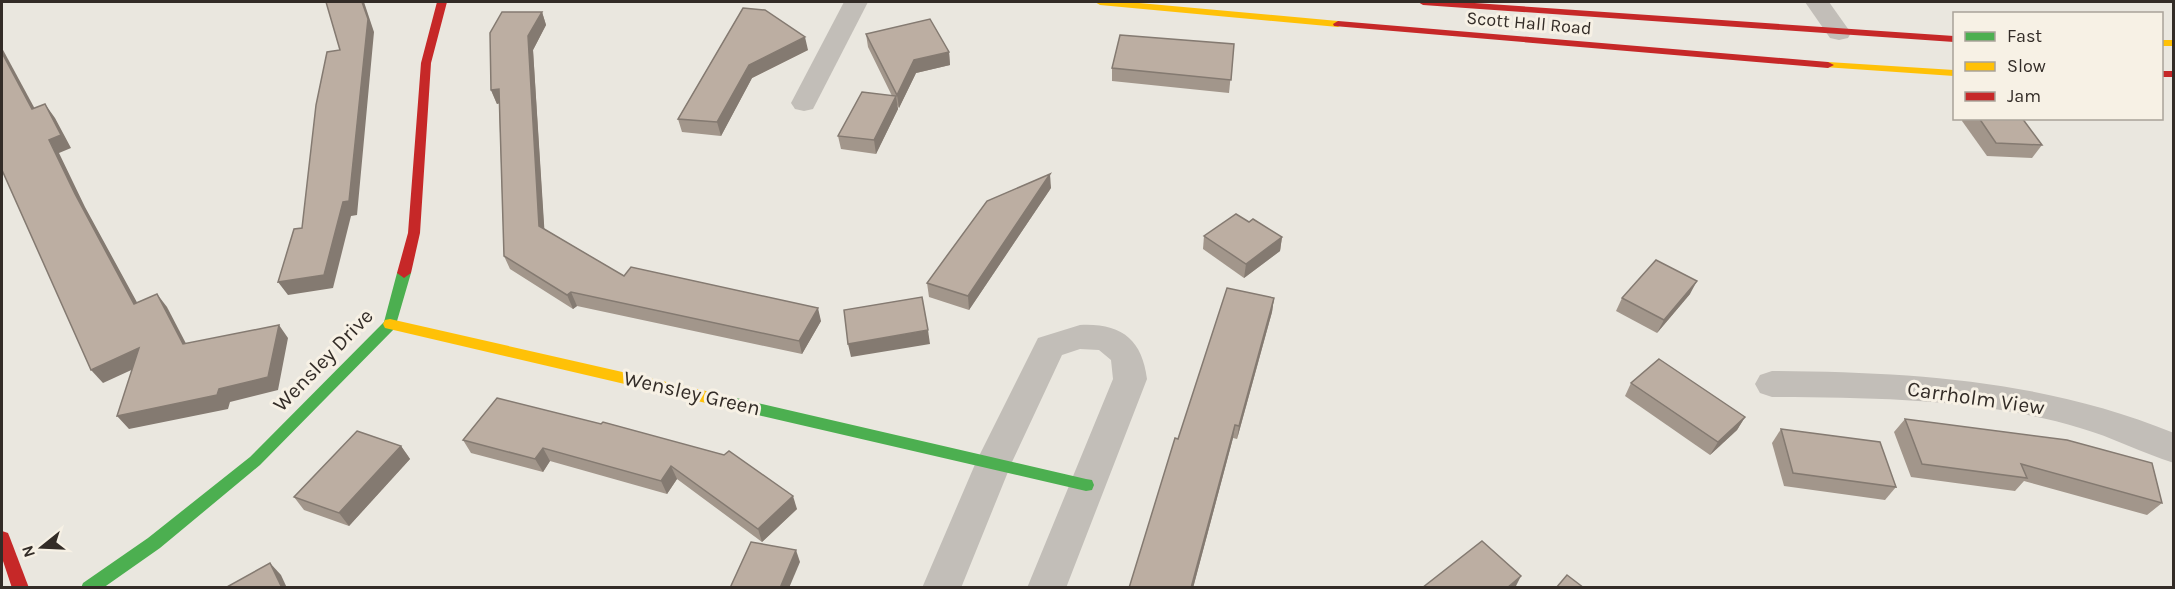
<svg xmlns="http://www.w3.org/2000/svg" width="2175" height="589" viewBox="0 0 2175 589" font-family="Karla,sans-serif">
<style>
.lines{fill:none;stroke-linecap:round;stroke-linejoin:round}
.street{fill:#c2beb8;fill-rule:evenodd}
.fast{fill:#4caf50;fill-rule:evenodd}
.slow{fill:#ffc107;fill-rule:evenodd}
.jam{fill:#c62828;fill-rule:evenodd}
.wall{fill:#a2968b}
.shaded-wall{fill:#847a71}
.building{fill:#bcaea2;stroke:#847a71;stroke-width:1.5}
.labels{text-anchor:middle;stroke-width:6;stroke-linejoin:round;paint-order:stroke}
.far-street-label{font-size:18px;fill:#332c27;stroke:#f7f1e5}
.street-label{font-size:21px;fill:#332c27;stroke:#f7f1e5}
</style>
<rect width="100%" height="100%" fill="#eae7df"/>
<g class="lines">
<g class="street">
<polygon points="844,2 868,2 813,109 804,111 795,109 791,103"/>
<polygon points="1805,2 1829,2 1851,33 1848,38 1839,40 1830,38"/>
<path d="M1080 325C1121 323 1142 339 1147 379L1066 588H1027L1113 379 1111 360 1099 350 1080 349 1062 355 1012 462 961 588H922L976 462 1038 338Z"/>
<path d="M1772 371C1910 372 2044 380 2174 433V463C2142 453 2112 437 2080 428 1981 398 1874 398 1772 397L1760 393 1755 384 1760 375Z"/>
</g>
<g class="fast">
<polygon points="404,268 411,273 395,328 260,465 160,548 103,588 81,588 83,583 148,538 250,457 384,322 397,273"/>
<polygon points="706,391 1086,479 1092,480 1094,485 1092,490 1086,491 706,403 701,401 699,397 701,393"/>
</g>
<g class="slow">
<polygon points="1095,2 1128,2 1338,21 1343,24 1338,27 1100,5"/>
<rect x="2162" y="40" width="12" height="6"/>
<polygon points="1828,62 1954,70 1954,76 1824,67 1824,63"/>
<polygon points="390,319 706,391 711,393 713,397 711,401 706,403 385,328 383,324 385,320"/>
</g>
<g class="jam">
<polygon points="437,2 447,2 431,63 420,233 411,273 404,278 397,273 408,233 421,63"/>
<polygon points="1418,2 1460,2 1954,36 1954,42 1423,5"/>
<polygon points="1338,21 1828,62 1834,65 1828,68 1334,26 1333,24"/>
<rect x="2162" y="71" width="12" height="6"/>
<polygon points="2,531 8,533 10,538 29,588 12,588 2,558"/>
</g>
</g>
<g class="wall">
<polygon points="743,8 808,50 752,78 721,136 682,132 678,119"/>
<polygon points="542,12 546,25 533,50 544,229 624,276 821,321 802,354 577,306 573,309 510,269 504,256 499,103 497,104 491,90"/>
<polygon points="866,34 949,52 950,65 916,73 899,108 897,105 898,109 876,154 841,149 838,136 892,96 868,47"/>
<polygon points="1234,44 1229,93 1112,81 1112,68"/>
<polygon points="1963,118 2022,118 2042,145 2032,158 1987,156 1962,121"/>
<polygon points="1051,188 969,310 929,297 927,283"/>
<polygon points="1249,222 1282,237 1280,251 1244,278 1203,249 1204,236"/>
<polygon points="1690,294 1657,333 1616,311 1622,298"/>
<polygon points="1274,298 1272,312 1237,439 1233,438 1193,588 1129,588"/>
<polygon points="1631,383 1745,417 1737,430 1710,455 1625,396"/>
<polygon points="497,398 797,509 762,542 677,479 667,494 550,461 543,472 471,453 463,440"/>
<polygon points="1905,419 2162,503 2147,515 2024,481 2015,491 1911,477 1894,432"/>
<polygon points="1781,429 1896,487 1885,500 1784,486 1772,443"/>
<polygon points="401,446 410,459 349,526 304,510 294,497"/>
</g>
<g class="shaded-wall">
<polygon points="362,2 364,2 374,32 357,215 351,216 333,288 288,295 278,282 324,275"/>
<polygon points="542,12 546,25 533,50 545,239 539,226 528,36"/>
<polygon points="805,37 808,50 752,78 721,136 717,122 749,65"/>
<polygon points="2,48 42,122 32,109 2,53"/>
<polygon points="949,52 950,65 916,73 899,108 897,95 914,60"/>
<polygon points="499,89 504,102 497,104 491,90"/>
<polygon points="896,96 898,109 876,154 874,140"/>
<polygon points="45,104 55,118 71,148 59,153 85,207 145,317 134,304 75,194 49,140"/>
<polygon points="1050,174 1051,188 969,310 968,296"/>
<polygon points="1282,237 1280,251 1244,278 1246,264"/>
<polygon points="1697,281 1690,294 1657,333 1664,320"/>
<polygon points="571,292 577,306 573,309 567,295"/>
<polygon points="157,294 167,307 193,357 183,344"/>
<polygon points="1274,298 1272,312 1237,439 1239,426"/>
<polygon points="818,308 821,321 802,354 799,341"/>
<polygon points="279,325 288,338 278,390 230,402 228,409 129,429 117,416"/>
<polygon points="928,330 930,344 851,357 848,344"/>
<polygon points="139,348 151,361 103,383 91,370"/>
<polygon points="1745,417 1737,430 1710,455 1718,442"/>
<polygon points="1235,425 1233,438 1193,588 1191,588"/>
<polygon points="401,446 410,459 349,526 339,513"/>
<polygon points="543,448 550,461 543,472 535,459"/>
<polygon points="671,466 677,479 667,494 661,481"/>
<polygon points="793,496 797,509 762,542 758,529"/>
<polygon points="796,550 800,562 789,588 780,588"/>
<polygon points="270,563 281,575 287,588 282,588"/>
<polygon points="1521,576 1515,588 1507,588"/>
</g>
<g class="building">
<polygon points="326,2 362,2 368,19 349,201 343,202 324,275 278,282 294,229 302,228 316,105 327,52 340,50"/>
<polygon points="743,8 765,10 805,37 749,65 717,122 678,119"/>
<polygon points="502,12 542,12 528,36 539,226 624,276 631,267 818,308 799,341 571,292 567,295 504,256 499,89 491,90 490,33"/>
<polygon points="930,19 949,52 914,60 897,95 866,34"/>
<polygon points="1120,35 1234,44 1231,80 1112,68"/>
<polygon points="2,53 32,109 45,104 61,135 49,140 75,194 134,304 157,294 183,344 279,325 268,377 219,389 217,395 117,416 139,348 91,370 2,170"/>
<polygon points="862,92 896,96 874,140 838,136"/>
<polygon points="1979,118 2022,118 2042,145 1996,143"/>
<polygon points="1050,174 968,296 927,283 987,201"/>
<polygon points="1236,214 1249,222 1253,219 1282,237 1246,264 1204,236"/>
<polygon points="1656,260 1697,281 1664,320 1622,298"/>
<polygon points="1227,288 1274,298 1239,426 1235,425 1191,588 1129,588 1175,438 1178,439"/>
<polygon points="922,297 928,330 848,344 844,310"/>
<polygon points="1659,359 1745,417 1718,442 1631,383"/>
<polygon points="497,398 601,424 603,422 724,455 729,451 793,496 758,529 671,466 661,481 543,448 535,459 463,440"/>
<polygon points="1905,419 2067,440 2152,463 2162,503 2021,464 2027,478 1922,464"/>
<polygon points="1781,429 1880,442 1896,487 1793,473"/>
<polygon points="357,431 401,446 339,513 294,497"/>
<polygon points="1482,541 1521,576 1507,588 1422,588"/>
<polygon points="751,542 796,550 780,588 730,588"/>
<polygon points="270,563 282,588 225,588"/>
<polygon points="1567,575 1584,588 1556,588"/>
</g>
<g class="labels">
<g class="far-street-label">
<text transform="translate(1529 23) rotate(5)" y="6">Scott Hall Road</text>
</g>
<g class="street-label">
<text transform="translate(323 360) rotate(-46)" y="7">Wensley Drive</text>
<text transform="translate(692 393) rotate(13)" y="7">Wensley Green</text>
<text transform="translate(1976 398) rotate(8)" y="7">Carrholm View</text>
</g>
</g>
<rect width="2175" height="589" fill="none" stroke="#332c27" stroke-width="6"/>
<rect x="1953" y="12" width="210" height="108" fill="#f7f1e5" stroke="#a9a299" stroke-width="1.5"/>
<rect x="1965" y="32" width="30" height="9" fill="#4caf50" stroke="#a9a299" stroke-width="1.5"/>
<text x="2007" y="42" font-size="18" fill="#332c27">Fast</text>
<rect x="1965" y="62" width="30" height="9" fill="#ffc107" stroke="#a9a299" stroke-width="1.5"/>
<text x="2007" y="72" font-size="18" fill="#332c27">Slow</text>
<rect x="1965" y="92" width="30" height="9" fill="#c62828" stroke="#a9a299" stroke-width="1.5"/>
<text x="2007" y="102" font-size="18" fill="#332c27">Jam</text>
<g transform="translate(42 547) rotate(252)" stroke="#f7f1e5" stroke-width="4.5" paint-order="stroke">
<path d="M0-4.5L10 22L0 15L-10 22Z" fill="#332c27"/>
<text y="-9" font-size="16" font-weight="bold" text-anchor="middle" fill="#332c27">N</text>
</g>
</svg>
